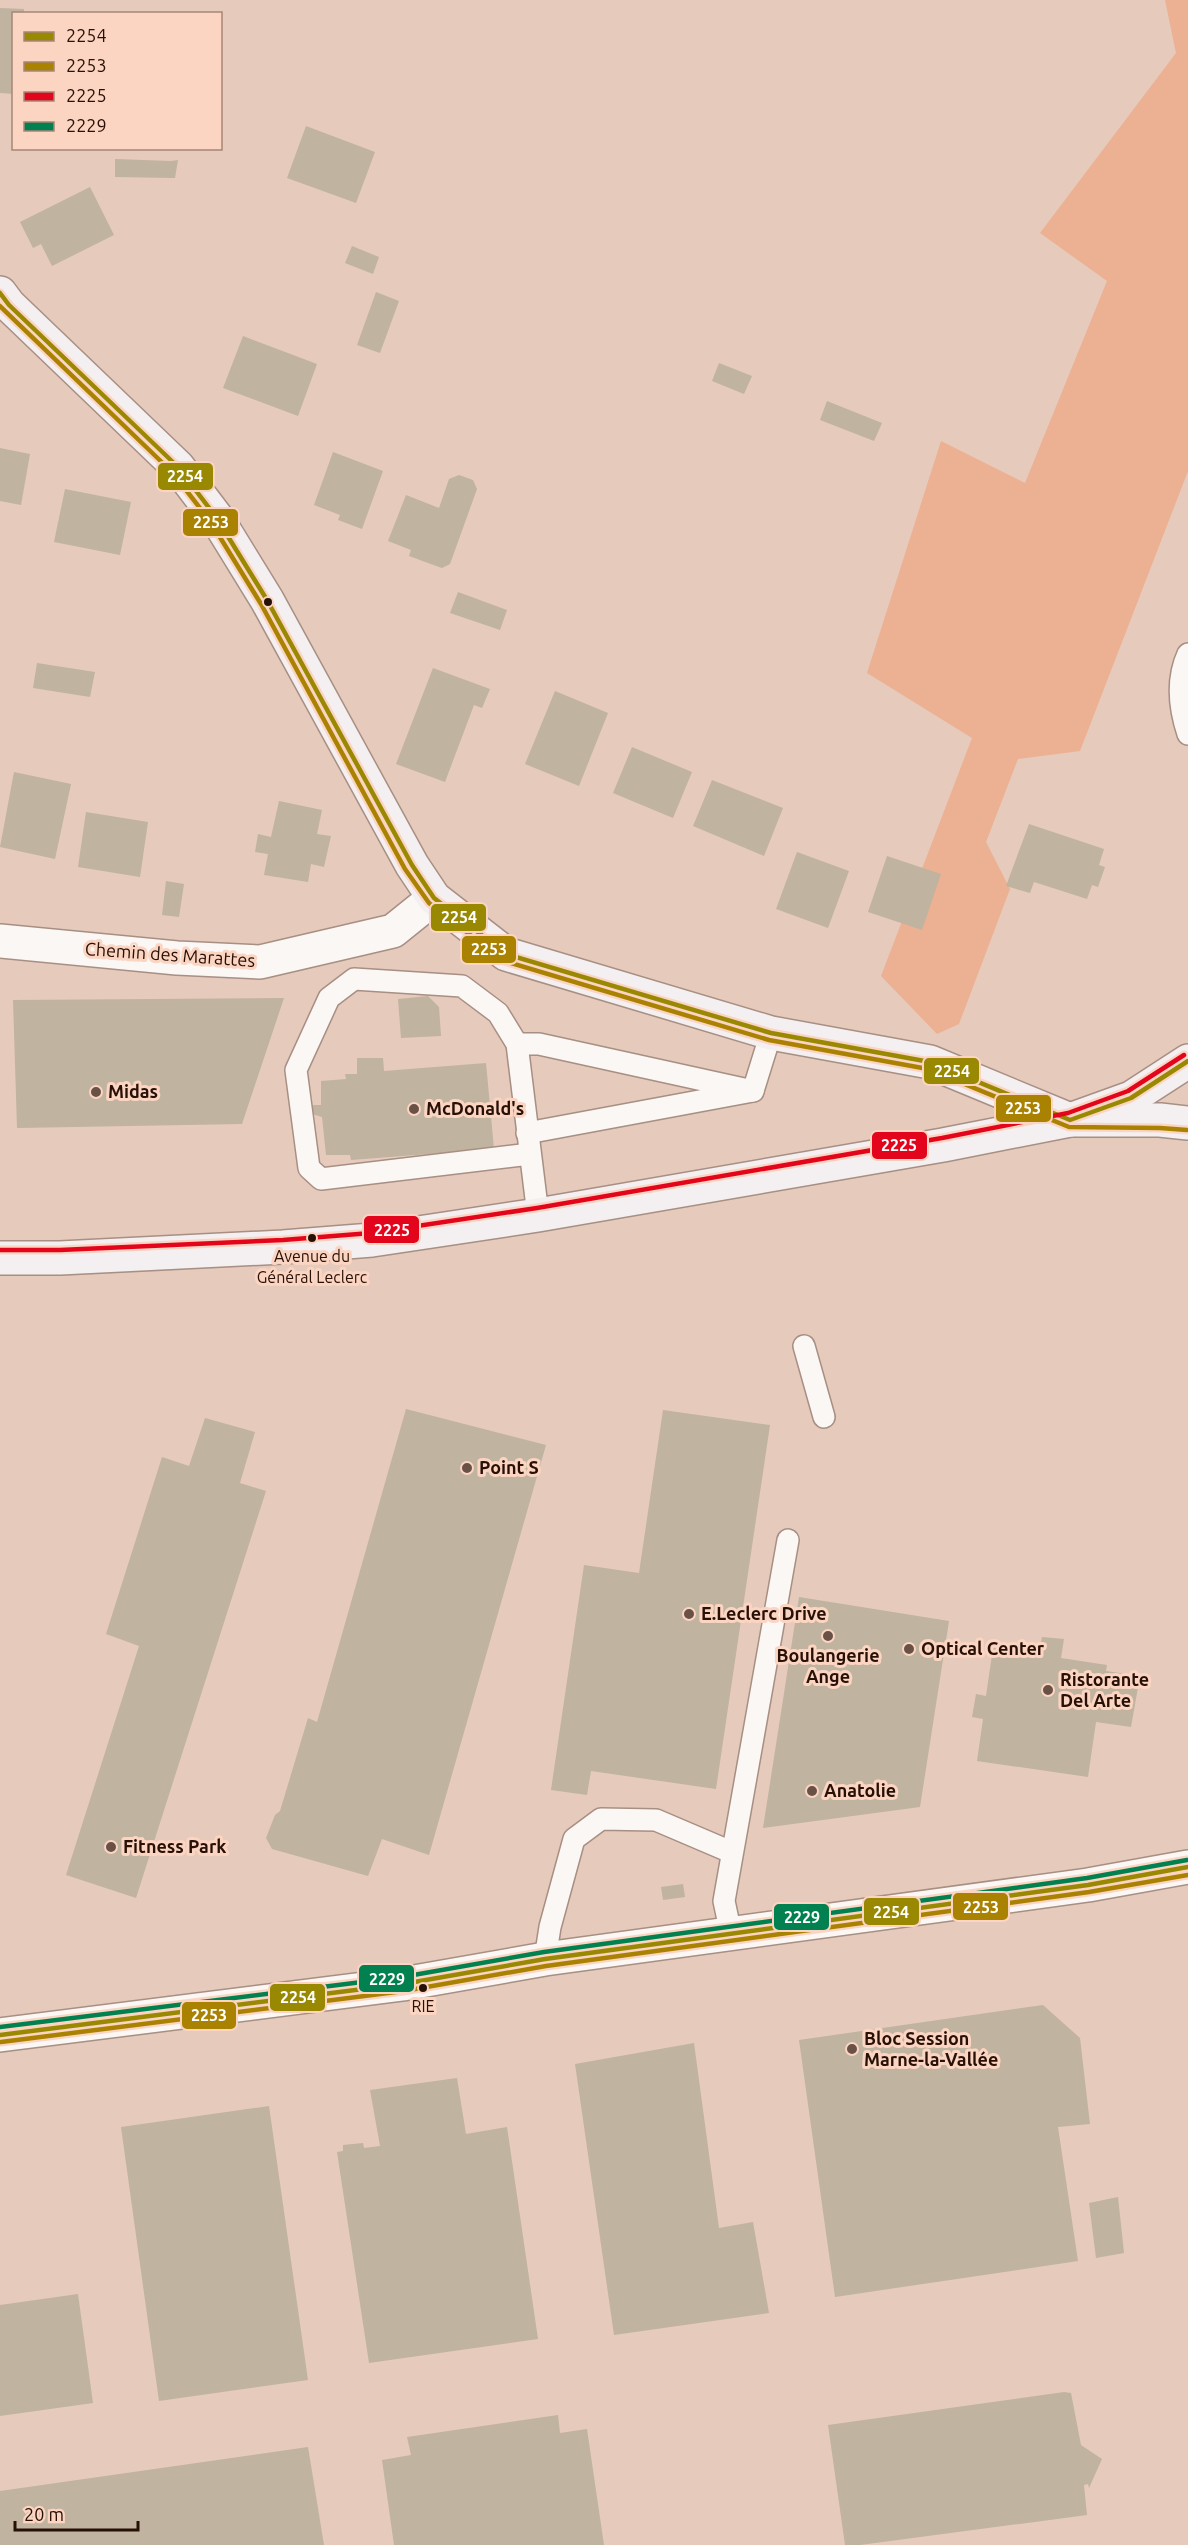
<svg xmlns="http://www.w3.org/2000/svg" width="1188" height="2545" viewBox="0 0 1188 2545" font-family="Ubuntu,sans-serif">
<style>
.green{fill:#ecb092}
.building{fill:#c0b3a0}
.lines{fill:none;stroke-linecap:round;stroke-linejoin:round}
.lane-casing{stroke:#a78f83;stroke-width:24}
.street-casing{stroke:#a78f83;stroke-width:36}
.secondary-casing{stroke:#a78f83;stroke-width:36}
.lane{stroke:#fbf7f5;stroke-width:21}
.street{stroke:#fbf7f5;stroke-width:33}
.secondary{stroke:#f4eff0;stroke-width:33}
.bus-1-casing{stroke:#fbd4c2;stroke-width:9}
.bus-2-casing{stroke:#fbd4c2;stroke-width:9}
.bus-3-casing{stroke:#fbd4c2;stroke-width:9}
.bus-4-casing{stroke:#fbd4c2;stroke-width:9}
.bus-1{stroke:#988802;stroke-width:4.5}
.bus-2{stroke:#a98202;stroke-width:4.5}
.bus-3{stroke:#e3051c;stroke-width:4.5}
.bus-4{stroke:#00814f;stroke-width:4.5}
.bus-dot{fill:#271006;stroke:#fbd4c2;stroke-width:2}
.poi-dot{fill:#6a5146;stroke:#fbd4c2;stroke-width:2}
.labels{text-anchor:middle;stroke-width:6;stroke-linejoin:round;paint-order:stroke}
.bus-label{font-size:16px;fill:#271006;stroke:#fbd4c2}
.street-label{font-size:18px;fill:#271006;stroke:#fbd4c2}
.poi-label{font-size:18px;font-weight:bold;fill:#271006;stroke:#fbd4c2;text-anchor:start}
.line-badge{stroke:#fbd4c2;stroke-width:2}
.badge-label{font-size:16px;text-anchor:middle;font-weight:bold;fill:#fff}
</style>
<rect width="100%" height="100%" fill="#e6cabc"/>
<polygon class="green" points="1165,0 1188,0 1188,471 1080,751 1018,759 986,842 1010,889 959,1024 937,1034 881,976 972,738 867,673 941,441 1025,483 1107,281 1040,233 1176,53"/>
<g class="building">
<polygon points="0,8 24,9 24,14 14,14 14,94 0,93"/>
<polygon points="306,126 375,152 356,203 287,178"/>
<polygon points="115,159 171,161 178,160 175,178 115,177"/>
<polygon points="90,187 114,235 52,266 41,244 33,248 20,222"/>
<polygon points="352,246 379,257 373,274 345,263"/>
<polygon points="376,292 399,301 380,353 357,345"/>
<polygon points="243,336 317,364 298,416 223,388"/>
<polygon points="719,363 752,376 744,394 712,381"/>
<polygon points="827,401 882,423 874,441 820,420"/>
<polygon points="0,448 30,454 21,505 0,501"/>
<polygon points="333,452 383,471 362,529 338,520 340,515 314,505"/>
<polygon points="459,475 473,480 477,489 450,564 442,568 428,563 409,556 411,550 388,541 406,495 439,508 449,479"/>
<polygon points="65,489 131,502 120,555 54,542"/>
<polygon points="458,592 507,610 500,630 450,613"/>
<polygon points="37,663 95,672 90,697 33,688"/>
<polygon points="433,668 490,689 482,708 474,705 445,782 396,764"/>
<polygon points="555,691 608,713 579,786 525,764"/>
<polygon points="632,747 692,772 673,818 613,793"/>
<polygon points="14,772 71,784 55,859 0,847"/>
<polygon points="712,780 783,808 764,856 693,826"/>
<polygon points="279,801 322,810 317,834 331,836 324,867 311,864 308,882 264,875 268,854 255,852 258,834 271,837"/>
<polygon points="86,812 148,822 140,877 78,867"/>
<polygon points="1029,824 1104,849 1099,865 1105,867 1098,887 1092,885 1087,899 1034,882 1030,893 1006,886"/>
<polygon points="797,852 849,871 828,928 776,909"/>
<polygon points="887,856 941,874 922,930 868,912"/>
<polygon points="166,881 184,884 179,917 162,915"/>
<polygon points="428,996 439,1007 441,1036 401,1038 398,999"/>
<polygon points="284,998 242,1124 17,1128 13,1000"/>
<polygon points="357,1058 383,1058 384,1071 486,1063 494,1149 351,1160 350,1155 326,1155 322,1117 312,1114 311,1110 313,1105 321,1105 321,1081 346,1079 345,1074 357,1074"/>
<polygon points="406,1409 546,1445 429,1855 382,1839 368,1876 272,1849 266,1838 275,1815 280,1811 308,1718 317,1722"/>
<polygon points="663,1410 770,1425 716,1789 591,1771 587,1795 551,1790 584,1565 639,1573"/>
<polygon points="205,1418 255,1432 240,1483 266,1491 136,1898 66,1875 139,1646 106,1634 162,1457 189,1466"/>
<polygon points="799,1597 949,1621 920,1807 763,1828"/>
<polygon points="1042,1637 1064,1639 1061,1658 1107,1665 1106,1671 1140,1676 1131,1727 1096,1722 1088,1777 977,1761 983,1719 972,1717 976,1694 986,1696 993,1648 1039,1654"/>
<polygon points="683,1884 685,1897 663,1900 661,1887"/>
<polygon points="1043,2005 1080,2038 1090,2124 1058,2127 1078,2261 835,2297 799,2040"/>
<polygon points="694,2043 719,2228 753,2222 769,2313 614,2335 575,2064"/>
<polygon points="457,2078 466,2134 507,2127 538,2339 369,2363 337,2152 343,2151 343,2145 363,2143 364,2148 380,2146 370,2090"/>
<polygon points="269,2106 308,2380 159,2401 121,2127"/>
<polygon points="1118,2197 1124,2253 1096,2258 1089,2203"/>
<polygon points="78,2294 93,2403 0,2416 0,2305"/>
<polygon points="1064,2392 1071,2393 1081,2445 1102,2459 1089,2488 1088,2484 1084,2485 1087,2515 860,2545 845,2545 828,2425"/>
<polygon points="558,2415 560,2433 587,2429 604,2545 394,2545 382,2460 411,2455 407,2437"/>
<polygon points="308,2447 324,2545 0,2545 0,2491"/>
</g>
<g class="lines">
<defs>
<g id="lane">
<path d="M1188 654C1176 680 1179 707 1188 734"/>
<polyline points="517,1044 539,1044 753,1091 527,1133"/>
<polyline points="753,1091 771,1033"/>
<polyline points="530,1154 321,1179 309,1168 296,1070 329,998 354,979 462,986 498,1013 517,1044 538,1215"/>
<polyline points="804,1346 824,1417"/>
<polyline points="731,1934 724,1901 788,1540"/>
<polyline points="545,1959 550,1927 574,1839 601,1819 656,1820 731,1852"/>
</g>
<g id="street">
<polyline points="0,941 177,958 260,962 393,931 434,898"/>
<polyline points="0,2035 403,1984 545,1959 1088,1885 1188,1867"/>
</g>
<g id="secondary">
<polyline points="0,293 9,305 178,467 216,517 267,600 412,865 434,898 506,954 771,1033 930,1062 1070,1120 1160,1120 1188,1123"/>
<polyline points="0,1258 60,1258 283,1247 372,1240 538,1215 943,1145 1070,1120 1131,1098 1188,1061"/>
</g>
</defs>
<use href="#lane" class="lane-casing"/>
<use href="#street" class="street-casing"/>
<use href="#secondary" class="secondary-casing"/>
<use href="#lane" class="lane"/>
<use href="#street" class="street"/>
<use href="#secondary" class="secondary"/>
<defs>
<g id="bus-1">
<polyline points="0,293 9,305 178,467 216,517 267,600 412,865 434,898 506,954 771,1033 930,1062 1070,1120 1131,1098 1188,1061"/>
<polyline points="0,2035 403,1984 545,1959 1088,1885 1188,1867"/>
</g>
<g id="bus-2">
<polyline points="0,306 172,472 210,521 261,604 405,869 429,903 504,961 769,1040 928,1069 1069,1127 1160,1128 1187,1130"/>
<polyline points="1,2042 404,1991 546,1966 1089,1892 1188,1875"/>
</g>
<polyline id="bus-3" points="0,1250 60,1250 283,1240 371,1233 537,1208 942,1138 1068,1113 1128,1091 1184,1055"/>
<polyline id="bus-4" points="0,2027 402,1977 544,1952 1087,1878 1187,1860"/>
</defs>
<use href="#bus-1" class="bus-1-casing"/>
<use href="#bus-2" class="bus-2-casing"/>
<use href="#bus-3" class="bus-3-casing"/>
<use href="#bus-4" class="bus-4-casing"/>
<use href="#bus-1" class="bus-1"/>
<use href="#bus-2" class="bus-2"/>
<use href="#bus-3" class="bus-3"/>
<use href="#bus-4" class="bus-4"/>
</g>
<g class="bus-dot">
<circle cx="268" cy="602" r="5"/>
<circle cx="312" cy="1238" r="5"/>
<circle cx="423" cy="1988" r="5"/>
</g>
<g class="poi-dot">
<circle cx="96" cy="1092" r="6"/>
<circle cx="414" cy="1109" r="6"/>
<circle cx="467" cy="1468" r="6"/>
<circle cx="689" cy="1614" r="6"/>
<circle cx="828" cy="1636" r="6"/>
<circle cx="909" cy="1649" r="6"/>
<circle cx="1048" cy="1690" r="6"/>
<circle cx="812" cy="1791" r="6"/>
<circle cx="111" cy="1847" r="6"/>
<circle cx="852" cy="2049" r="6"/>
</g>
<g class="labels">
<g class="bus-label">
<text x="312" y="1262">Avenue du<tspan x="312" dy="21">Général Leclerc</tspan></text>
<text x="423" y="2012">RIE</text>
</g>
<g class="street-label">
<text transform="translate(170 955) rotate(4)" y="6">Chemin des Marattes</text>
</g>
<g class="poi-label">
<text x="108" y="1098">Midas</text>
<text x="426" y="1115">McDonald's</text>
<text x="479" y="1474">Point S</text>
<text x="701" y="1620">E.Leclerc Drive</text>
<text x="921" y="1655">Optical Center</text>
<text x="828" y="1662" text-anchor="middle">Boulangerie<tspan x="828" dy="21">Ange</tspan></text>
<text x="1060" y="1686">Ristorante<tspan x="1060" dy="21">Del Arte</tspan></text>
<text x="824" y="1797">Anatolie</text>
<text x="123" y="1853">Fitness Park</text>
<text x="864" y="2045">Bloc Session<tspan x="864" dy="21">Marne-la-Vallée</tspan></text>
</g>
</g>
<g class="line-badge">
<rect x="157" y="462" width="57" height="29" rx="6" fill="#988802"/>
<rect x="182" y="508" width="57" height="29" rx="6" fill="#a98202"/>
<rect x="430" y="903" width="57" height="29" rx="6" fill="#988802"/>
<rect x="461" y="935" width="56" height="29" rx="6" fill="#a98202"/>
<rect x="923" y="1057" width="57" height="28" rx="6" fill="#988802"/>
<rect x="995" y="1094" width="57" height="29" rx="6" fill="#a98202"/>
<rect x="871" y="1131" width="57" height="29" rx="6" fill="#e3051c"/>
<rect x="363" y="1215" width="57" height="29" rx="6" fill="#e3051c"/>
<rect x="952" y="1892" width="57" height="29" rx="6" fill="#a98202"/>
<rect x="863" y="1897" width="57" height="29" rx="6" fill="#988802"/>
<rect x="773" y="1903" width="57" height="28" rx="6" fill="#00814f"/>
<rect x="358" y="1964" width="57" height="29" rx="6" fill="#00814f"/>
<rect x="269" y="1983" width="57" height="29" rx="6" fill="#988802"/>
<rect x="181" y="2001" width="56" height="29" rx="6" fill="#a98202"/>
</g>
<g class="badge-label">
<text x="185" y="482">2254</text>
<text x="211" y="528">2253</text>
<text x="459" y="923">2254</text>
<text x="489" y="955">2253</text>
<text x="952" y="1077">2254</text>
<text x="1023" y="1114">2253</text>
<text x="899" y="1151">2225</text>
<text x="392" y="1236">2225</text>
<text x="981" y="1913">2253</text>
<text x="891" y="1918">2254</text>
<text x="802" y="1923">2229</text>
<text x="387" y="1985">2229</text>
<text x="298" y="2003">2254</text>
<text x="209" y="2021">2253</text>
</g>
<rect x="12" y="12" width="210" height="138" fill="#fbd4c2" stroke="#a68677" stroke-width="1.5"/>
<rect x="24" y="32" width="30" height="9" fill="#988802" stroke="#a68677" stroke-width="1.5"/>
<text x="66" y="42" font-size="18" fill="#271006">2254</text>
<rect x="24" y="62" width="30" height="9" fill="#a98202" stroke="#a68677" stroke-width="1.5"/>
<text x="66" y="72" font-size="18" fill="#271006">2253</text>
<rect x="24" y="92" width="30" height="9" fill="#e3051c" stroke="#a68677" stroke-width="1.5"/>
<text x="66" y="102" font-size="18" fill="#271006">2225</text>
<rect x="24" y="122" width="30" height="9" fill="#00814f" stroke="#a68677" stroke-width="1.5"/>
<text x="66" y="132" font-size="18" fill="#271006">2229</text>
<path d="M15 2521v9h123v-9" fill="none" stroke="#271006" stroke-width="3"/>
<text x="24" y="2521" font-size="18" fill="#271006" stroke="#fbd4c2" stroke-width="4.5" paint-order="stroke">20 m</text>
</svg>
